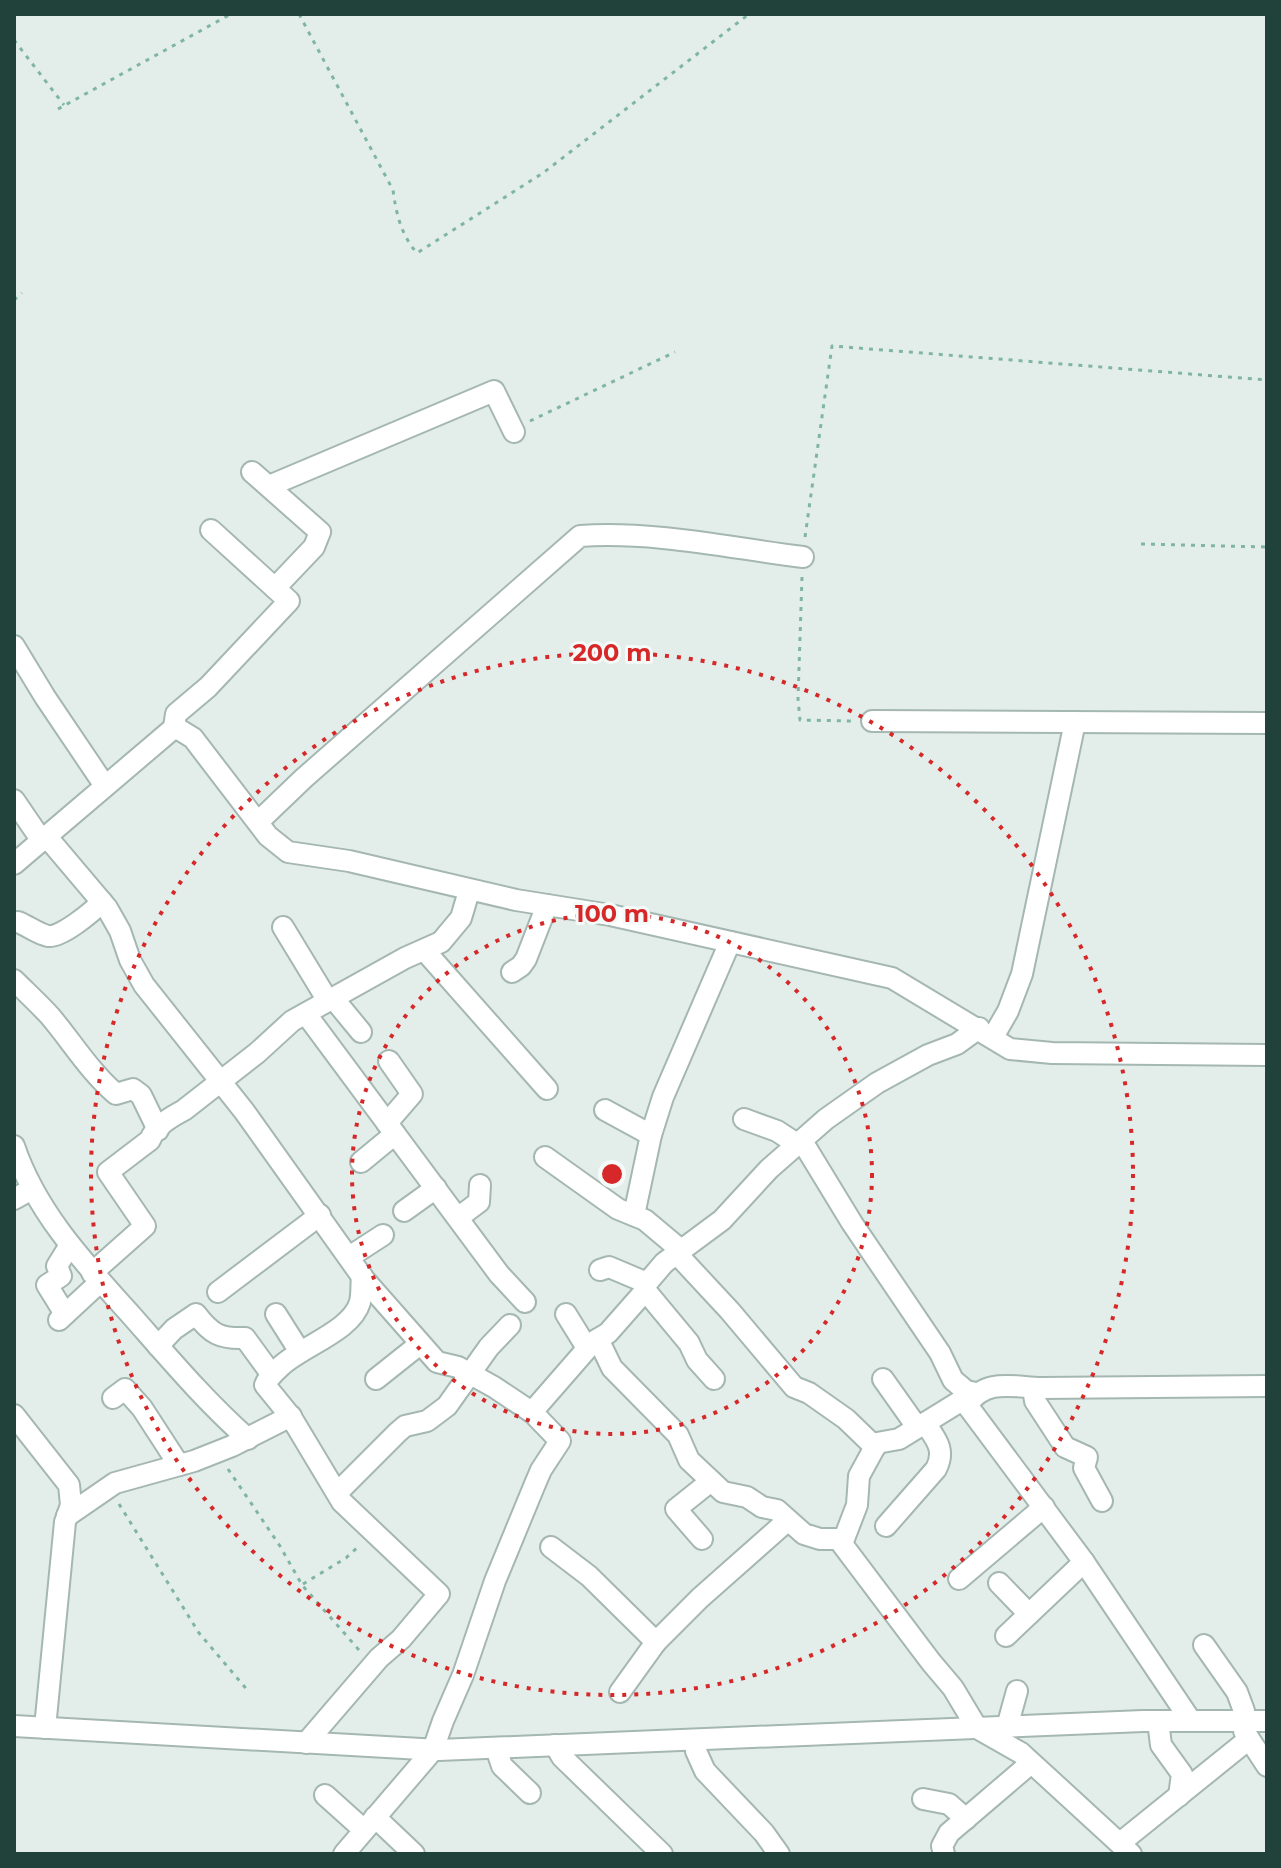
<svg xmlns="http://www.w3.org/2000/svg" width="1281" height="1868" viewBox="0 0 1281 1868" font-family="Montserrat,sans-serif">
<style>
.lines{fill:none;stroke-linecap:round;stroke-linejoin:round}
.minor-casing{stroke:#a5b7b2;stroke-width:24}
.path{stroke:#80b5a6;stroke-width:3;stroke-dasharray:4 6;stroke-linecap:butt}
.minor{stroke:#fff;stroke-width:20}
.ring{fill:none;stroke:#d62828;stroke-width:4;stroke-dasharray:4 8}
.centre{fill:#d62828;stroke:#f4faf7;stroke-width:4}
.ring-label{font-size:24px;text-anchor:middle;font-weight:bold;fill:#d62828;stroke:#f4faf7;stroke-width:6;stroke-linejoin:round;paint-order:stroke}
</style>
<rect width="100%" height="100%" fill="#e3eeea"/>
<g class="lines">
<defs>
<g id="minor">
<polyline points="252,472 320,532 314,547 275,588"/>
<polyline points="269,486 494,391 514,432"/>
<polyline points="14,646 45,697 105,786"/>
<polyline points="872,721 1267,723"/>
<polyline points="174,727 176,714 208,687 289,601 211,530"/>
<polyline points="14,800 42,841"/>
<path d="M258 822 304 778 580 536C655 531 730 548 803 557"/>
<polyline points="47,837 107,908 120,931 130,960 144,985 244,1111 363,1278 437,1362 458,1367 494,1387 533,1413 560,1441 541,1470 535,1484 495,1581 463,1675 443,1721 433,1750 344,1854"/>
<polyline points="14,864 175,727 193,738 268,836 288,852 349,861 516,900 610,915 892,978 1010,1049 1052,1053 1267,1055"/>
<path d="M18 922C28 926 38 934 48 936 61 938 92 912 102 902"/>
<polyline points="283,927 328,1001"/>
<polyline points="425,951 547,1089"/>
<polyline points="512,972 521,966 526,959 547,905"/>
<path d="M14 980C26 992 39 1004 50 1016 72 1042 90 1072 116 1094L133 1089 141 1095 158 1130"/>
<polyline points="333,998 361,1032"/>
<polyline points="306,1014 499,1274 525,1302"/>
<polyline points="993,1037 1008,1011 1022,974 1075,722"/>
<polyline points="605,1110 651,1135"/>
<polyline points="744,1119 777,1131 797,1144"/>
<polyline points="387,1123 412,1094 389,1061"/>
<polyline points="802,1141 852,1223 940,1353 953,1380 966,1391 976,1393"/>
<path d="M14 1146C36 1212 85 1264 131 1315 169 1358 205 1401 248 1439"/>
<polyline points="545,1157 618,1209 645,1220 682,1251"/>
<polyline points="361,1162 395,1134"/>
<polyline points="14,1199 32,1189"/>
<polyline points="404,1211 436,1188"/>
<polyline points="634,1215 651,1135 663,1097 730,942"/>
<polyline points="459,1217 479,1202 480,1185"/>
<polyline points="677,1254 730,1311 794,1387 809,1393 846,1419 875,1447"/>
<polyline points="349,1257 383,1235"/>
<polyline points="600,1270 609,1267 647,1283"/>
<path d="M92 1273 145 1226 108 1172 150 1140C155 1126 171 1117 184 1110L257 1053 292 1021 405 958 441 942 461 918 469 891"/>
<polyline points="645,1290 689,1343 697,1360 714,1379"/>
<polyline points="218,1292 320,1215"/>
<polyline points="65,1314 47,1285 61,1276 57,1266 70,1245"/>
<polyline points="276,1314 300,1352"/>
<polyline points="566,1314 587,1348"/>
<polyline points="59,1320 100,1282"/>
<polyline points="598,1339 612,1368 678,1435 689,1460 723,1492 747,1497 762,1507 777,1510 804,1534 820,1539 843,1539"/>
<path d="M158 1346 174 1329 196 1314C211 1334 220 1339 245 1338L272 1375"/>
<polyline points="376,1379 420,1344"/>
<polyline points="883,1379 917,1427"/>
<polyline points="1033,1388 1035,1401 1065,1447 1087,1457 1084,1468 1102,1501"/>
<polyline points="113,1398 125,1389 142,1408 179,1465"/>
<polyline points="967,1405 959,1402 899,1439 877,1443 859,1476 857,1505 842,1544 931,1662 953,1688 977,1728 1021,1753 1131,1854"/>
<polyline points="532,1412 593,1342 608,1333 645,1291 647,1283 664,1263 722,1220 769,1169 826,1119 877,1083 928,1055 957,1044 979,1028"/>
<polyline points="14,1415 69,1485 71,1505 65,1522 45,1728"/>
<polyline points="337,1493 398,1432 405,1426 427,1421 447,1406 489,1347 510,1325"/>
<polyline points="67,1516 115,1483 194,1461 232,1446 291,1416"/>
<path d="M886 1526 936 1469C946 1450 936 1439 925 1423"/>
<polyline points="702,1539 676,1509 711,1481"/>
<polyline points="551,1547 589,1576 656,1642"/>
<polyline points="959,1579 1044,1507"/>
<polyline points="999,1583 1029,1614"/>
<polyline points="1006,1636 1084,1562"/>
<polyline points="1204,1645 1237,1692 1244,1711 1244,1731 1267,1766"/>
<polyline points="620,1692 656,1642 700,1598 787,1521"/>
<polyline points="1158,1721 1161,1745 1182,1774 1179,1796"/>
<path d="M1191 1721 1084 1562 967 1405C986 1378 1012 1387 1041 1388L1267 1386"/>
<polyline points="14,1726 439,1750 1143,1721 1267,1721"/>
<polyline points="1007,1727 1017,1691"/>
<polyline points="695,1740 696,1751 705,1771 764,1833 779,1854"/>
<path d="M306 1743 379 1658 401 1639 439 1594 342 1502 291 1417 265 1385C268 1377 275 1372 281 1366 302 1346 352 1331 360 1302 362 1294 361 1284 362 1276"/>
<polyline points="555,1745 562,1757 662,1854"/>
<polyline points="496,1748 502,1766 530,1793"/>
<polyline points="325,1795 364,1830"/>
<polyline points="923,1799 949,1804 966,1819"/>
<polyline points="375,1817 414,1854"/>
<polyline points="1120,1843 1249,1739"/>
<polyline points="944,1854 942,1846 949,1833 1031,1763"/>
</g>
</defs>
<use href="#minor" class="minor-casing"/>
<g class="path">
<path d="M299 14 393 190C396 213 401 235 417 253L543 173 749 14"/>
<polyline points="14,40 64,105"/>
<polyline points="58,109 231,14"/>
<polyline points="14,300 22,293"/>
<polyline points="530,421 675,352"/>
<polyline points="805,537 832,346 1267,380"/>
<polyline points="1141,544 1267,547"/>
<polyline points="802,577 798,699 800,720 852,721"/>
<polyline points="228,1469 280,1546 302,1585 359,1650"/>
<polyline points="119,1504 199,1633 249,1692"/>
<polyline points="303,1584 346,1558 359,1546"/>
</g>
<use href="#minor" class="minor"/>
</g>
<g class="ring">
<circle cx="612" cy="1174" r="260"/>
<circle cx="612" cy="1174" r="521"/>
</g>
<circle cx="612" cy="1174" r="12" class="centre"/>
<g class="ring-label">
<text x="612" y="661">200 m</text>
<text x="612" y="922">100 m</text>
</g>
<rect width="1281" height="1868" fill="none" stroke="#21423a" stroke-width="32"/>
</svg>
